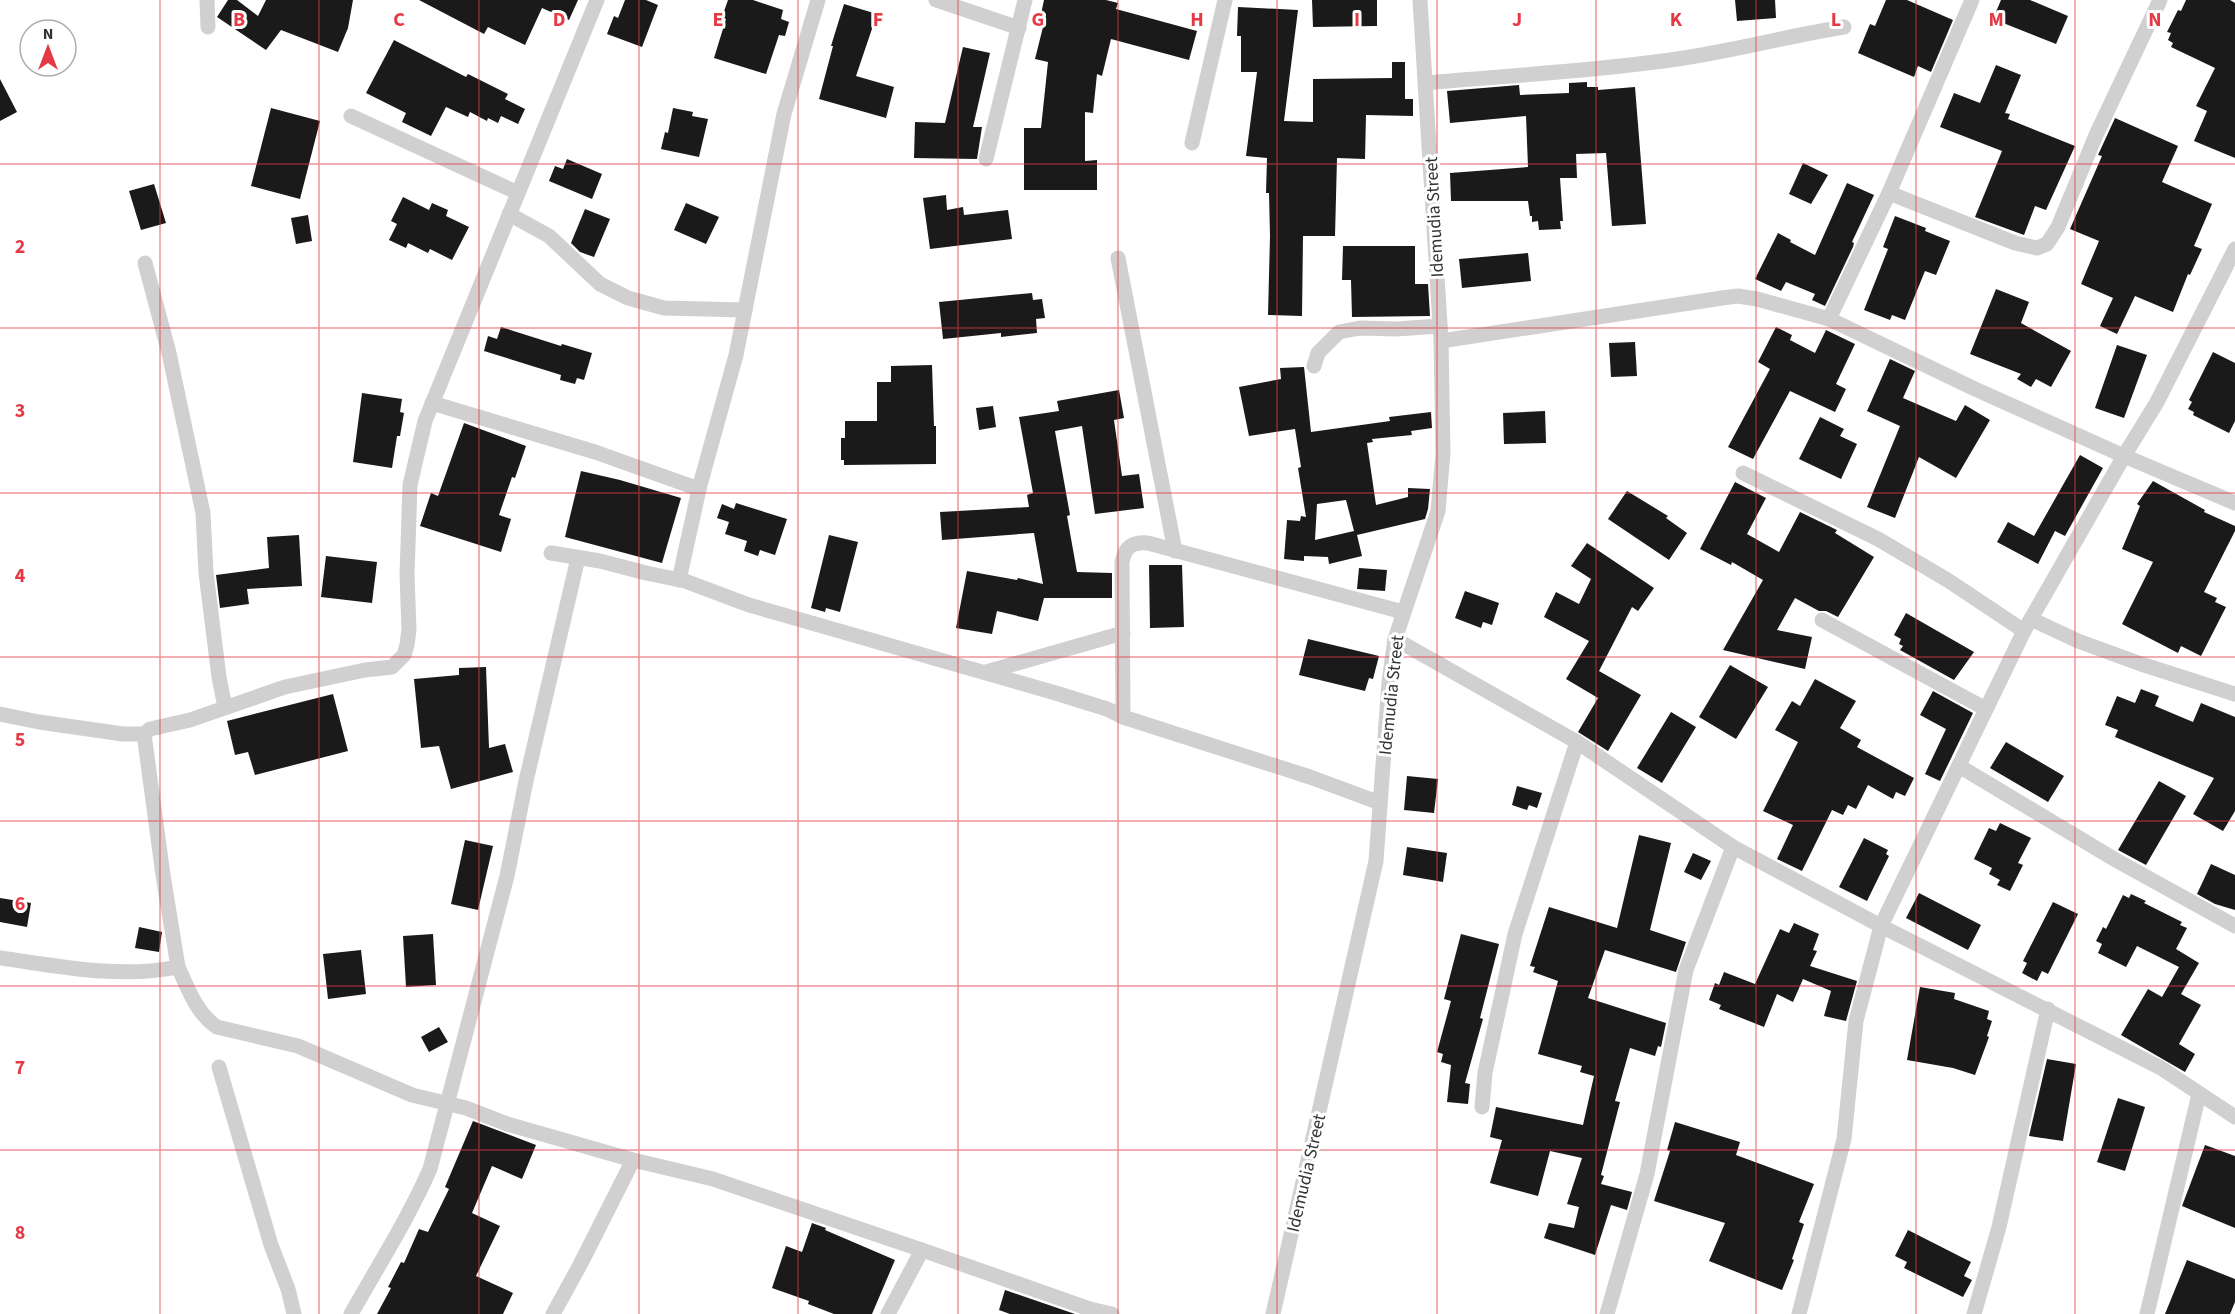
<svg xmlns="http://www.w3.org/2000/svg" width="2235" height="1314" viewBox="0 0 2235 1314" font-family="'Source Sans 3',sans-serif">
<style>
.building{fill:#1a1a1a;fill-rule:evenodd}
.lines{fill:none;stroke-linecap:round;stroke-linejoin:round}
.street{stroke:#d0d0d0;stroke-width:15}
.grid{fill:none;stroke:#e63946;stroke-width:1.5;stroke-opacity:0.55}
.labels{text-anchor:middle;stroke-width:6;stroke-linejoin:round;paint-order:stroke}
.street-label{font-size:18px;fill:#333;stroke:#fff}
.grid-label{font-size:20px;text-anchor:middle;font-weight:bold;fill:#e63946;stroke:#fff;stroke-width:6;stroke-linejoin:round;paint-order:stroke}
</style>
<rect width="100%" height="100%" fill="#fff"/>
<g class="building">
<polygon points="228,0 237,0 258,16 266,0 353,0 348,28 338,52 281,30 266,50 217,17"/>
<polygon points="419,0 578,0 569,20 542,8 525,45 488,27 484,34"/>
<polygon points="625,0 646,0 658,5 642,47 607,34 614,16 618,18"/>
<polygon points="728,0 753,0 783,10 781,19 789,22 785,36 779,35 766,74 714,58 726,19 722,17"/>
<polygon points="1044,0 1106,0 1118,3 1116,9 1197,31 1189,60 1111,39 1102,76 1097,74 1093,113 1085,112 1085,161 1097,160 1097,190 1024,190 1024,128 1041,128 1048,62 1035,59 1046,15 1041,14"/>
<polygon points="1312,0 1377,0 1377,26 1313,27"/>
<polygon points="1735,0 1775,0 1776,18 1737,21"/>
<polygon points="1886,0 1907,0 1953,20 1931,72 1918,66 1914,77 1858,53 1870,24 1875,26"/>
<polygon points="2001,0 2030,0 2068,16 2056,44 1993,19"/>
<polygon points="2186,0 2230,0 2235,3 2235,158 2194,141 2207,111 2196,106 2215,68 2171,47 2173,43 2168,40 2171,33 2167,32 2178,10 2181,11"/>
<polygon points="844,4 877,14 856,76 894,87 886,118 819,99 833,46 831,46"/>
<polygon points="1238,7 1298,10 1284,121 1313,122 1313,79 1392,78 1392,62 1405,62 1405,99 1413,99 1413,116 1366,115 1365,159 1337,158 1335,236 1303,236 1302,316 1268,315 1270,236 1269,193 1266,193 1267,158 1246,156 1257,72 1241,72 1241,36 1237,36"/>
<polygon points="394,40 466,77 468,74 508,94 505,99 525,109 518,124 501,116 498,123 488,118 487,121 470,112 468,117 446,107 431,136 402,122 406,113 366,93"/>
<polygon points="963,47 990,53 973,127 982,127 977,159 914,158 915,122 945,123"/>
<polygon points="1996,65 2021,75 2005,113 2010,114 2008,119 2075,146 2046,210 2035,206 2024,235 1975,217 2002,151 1940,127 1954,93 1980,103"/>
<polygon points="0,79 17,112 0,121"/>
<polygon points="1587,82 1587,87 1598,87 1598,90 1635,87 1646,224 1612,226 1606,153 1576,154 1577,178 1560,178 1563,221 1560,221 1561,229 1539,230 1538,221 1532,222 1532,216 1530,216 1528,201 1451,201 1450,173 1528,167 1526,116 1450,123 1447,91 1519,85 1520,95 1569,93 1569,83"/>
<polygon points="271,108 320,121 300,199 251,186"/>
<polygon points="673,108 693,112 692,116 708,119 699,157 661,149 665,132 668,133"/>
<polygon points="2115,118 2178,146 2162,182 2212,204 2194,246 2202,249 2190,275 2188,274 2173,312 2135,296 2117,334 2100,326 2113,298 2081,284 2099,241 2070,229 2102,156 2098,155"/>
<polygon points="567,159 602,174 592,199 549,181 555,166 563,169"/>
<polygon points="1803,163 1828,175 1811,204 1789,194"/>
<polygon points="1847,183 1874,195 1852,242 1854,243 1853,247 1825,306 1812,300 1815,294 1786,282 1781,291 1755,279 1778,233 1791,240 1790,242 1815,255"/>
<polygon points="154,184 166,223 141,230 129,191"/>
<polygon points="946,195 947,210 963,207 964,215 1008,210 1012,239 930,249 923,198"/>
<polygon points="403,197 429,210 432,203 448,210 446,216 469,227 452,260 430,249 428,253 408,243 406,248 389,240 397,224 391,221"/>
<polygon points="686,203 719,217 706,244 674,230"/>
<polygon points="585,209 610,219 594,257 580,252 571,243"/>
<polygon points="308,215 312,241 296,244 291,218"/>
<polygon points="1895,216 1926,228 1925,231 1950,241 1936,275 1925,271 1905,320 1892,315 1890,320 1864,310 1888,249 1883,247"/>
<polygon points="1343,246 1415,246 1415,284 1428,284 1430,316 1352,317 1351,280 1342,280"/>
<polygon points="1528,253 1531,281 1462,288 1459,259"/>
<polygon points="1996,289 2029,302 2021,323 2071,351 2051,387 2036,379 2031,387 2017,379 2021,374 1970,354"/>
<polygon points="1032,293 1033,300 1042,299 1045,318 1036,319 1037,333 1001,337 1001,333 943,339 939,302"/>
<polygon points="501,327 561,346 562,344 592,353 584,380 577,378 575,384 560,380 561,375 484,351 488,336 497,339"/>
<polygon points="1776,327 1792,335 1790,340 1815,353 1826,330 1855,344 1836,384 1846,389 1835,412 1790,391 1753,459 1728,447 1770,369 1758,362"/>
<polygon points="1635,342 1637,376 1611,377 1609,343"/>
<polygon points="2117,345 2147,355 2124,418 2095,408"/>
<polygon points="2213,352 2235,363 2235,421 2229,433 2193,415 2194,412 2188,409 2192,402 2189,400"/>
<polygon points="1890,359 1915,371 1903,398 1956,421 1965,405 1990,420 1956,478 1919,457 1895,518 1867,507 1900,426 1867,411"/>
<polygon points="932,365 934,426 936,426 936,464 844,465 844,460 841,460 841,438 845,438 845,421 877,421 877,382 891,382 891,366"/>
<path d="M1304 367 1311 432 1390 421 1389 417 1431 412 1432 428 1411 431 1412 435 1372 439 1373 442 1367 443 1376 505 1408 497V488L1430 489 1428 509 1425 519 1357 535 1362 556 1329 564 1328 557 1304 556V561L1284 559 1287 520 1300 521 1301 516 1306 517 1298 468 1301 467 1295 429 1249 436 1239 387 1281 379 1280 368ZM1346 500 1354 531 1315 540 1317 504Z"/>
<polygon points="1119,390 1124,418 1114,420 1122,476 1139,474 1144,508 1095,514 1082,426 1055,431 1070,515 1067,516 1077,572 1112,573 1112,598 1044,598 1038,621 997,611 992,634 956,628 967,571 1017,580 1018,578 1043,584 1034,533 942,540 940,512 1029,507 1027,495 1033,493 1019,417 1059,411 1057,401"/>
<polygon points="362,393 402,399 400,412 404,413 400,436 397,436 392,468 353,462"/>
<polygon points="993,406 996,427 979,430 976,408"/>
<polygon points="1545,411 1546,443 1504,444 1503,413"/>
<polygon points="1820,417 1844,429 1840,436 1857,444 1841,479 1799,459"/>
<polygon points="464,423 526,446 515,478 512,477 499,515 511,519 501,552 420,526 431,493 438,496"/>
<polygon points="2080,455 2103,468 2065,536 2055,531 2038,564 1997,542 2008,522 2034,536"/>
<polygon points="581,471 620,480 681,498 662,563 565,537"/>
<polygon points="2153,481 2205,510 2204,512 2235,526 2235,531 2204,592 2217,598 2215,602 2226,607 2201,656 2181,646 2178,653 2122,624 2153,562 2122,549 2140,506 2137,504"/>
<polygon points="1735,482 1766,498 1747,534 1779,552 1800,512 1837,530 1835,533 1874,557 1838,617 1826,611 1819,611 1795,598 1777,630 1812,637 1805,669 1723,650 1763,580 1732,562 1731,565 1700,549"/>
<polygon points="1627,491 1668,516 1666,518 1687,533 1669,560 1608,519"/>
<polygon points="736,503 787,519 775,555 760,550 758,556 744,551 747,541 725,534 729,522 717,518 722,504 734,509"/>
<polygon points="299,535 302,586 247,589 249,604 220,608 216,575 269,568 267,537"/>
<polygon points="829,535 858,542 840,612 826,608 825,612 811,608"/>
<polygon points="1587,543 1654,588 1638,611 1632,607 1599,671 1641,695 1608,751 1578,732 1598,698 1566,679 1589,641 1544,617 1556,592 1579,604 1591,579 1571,566"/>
<polygon points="326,556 377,562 372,603 321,597"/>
<polygon points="1149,565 1182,565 1184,627 1150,628"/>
<polygon points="1359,568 1387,570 1385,591 1357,589"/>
<polygon points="1465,591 1499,603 1492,625 1483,622 1481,628 1455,618"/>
<polygon points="1906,613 1974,652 1954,680 1900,650 1903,646 1899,644 1901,639 1894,635"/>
<polygon points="1308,639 1379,656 1373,679 1369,678 1365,691 1299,675"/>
<polygon points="1730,665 1768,687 1736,739 1699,717"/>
<polygon points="486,667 489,748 505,744 513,772 451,789 439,746 421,748 414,679 459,675 459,668"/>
<polygon points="1815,679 1856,701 1840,728 1861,740 1857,747 1914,778 1905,796 1896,792 1893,799 1868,785 1856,809 1848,805 1843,815 1832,810 1802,871 1777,859 1793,825 1763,811 1798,742 1775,730 1792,701 1800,706"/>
<polygon points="2141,689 2159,696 2155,706 2193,722 2201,703 2235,717 2235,811 2223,831 2193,814 2214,778 2115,737 2118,730 2105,725 2117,696 2135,703"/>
<polygon points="1933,691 1973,713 1940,781 1925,774 1946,729 1920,715"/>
<polygon points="333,694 348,751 255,775 248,752 235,755 227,721"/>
<polygon points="1671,712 1696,727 1662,783 1637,768"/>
<polygon points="2006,742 2064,776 2048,802 1990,768"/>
<polygon points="1407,776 1438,779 1434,813 1404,810"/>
<polygon points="2159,781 2186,796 2146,865 2118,850"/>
<polygon points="1517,786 1542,793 1537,808 1529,805 1527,810 1512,805"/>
<polygon points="2000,823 2031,838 2018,863 2023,865 2010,891 1997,885 2000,880 1989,874 1992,868 1974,859 1989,828 1996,831"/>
<polygon points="1639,835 1671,843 1650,930 1686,942 1676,972 1605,950 1588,998 1666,1023 1661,1047 1658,1046 1655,1056 1630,1048 1615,1101 1620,1102 1601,1175 1604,1176 1601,1184 1632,1192 1627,1210 1611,1205 1595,1255 1544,1238 1549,1223 1574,1228 1579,1207 1567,1204 1582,1158 1550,1151 1538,1196 1490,1183 1502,1140 1490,1137 1496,1107 1583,1125 1594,1076 1580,1072 1582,1066 1538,1054 1558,981 1533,972 1535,967 1530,966 1549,907 1617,928"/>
<polygon points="1864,838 1888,850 1886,854 1889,856 1867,901 1839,887"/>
<polygon points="465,840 493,846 478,910 451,904"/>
<polygon points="1407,847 1447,853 1443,882 1403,875"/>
<polygon points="1693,853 1711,861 1701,880 1684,872"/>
<polygon points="2211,864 2235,875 2235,910 2215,904 2197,894"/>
<polygon points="1919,893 1981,925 1968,950 1906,918"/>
<polygon points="2131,894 2146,901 2144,903 2182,922 2180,925 2187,928 2176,949 2199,963 2181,994 2201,1005 2179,1044 2195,1054 2185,1072 2121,1035 2148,989 2162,997 2179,967 2137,946 2126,967 2098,953 2102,944 2096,941 2103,927 2106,929 2123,895 2129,898"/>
<polygon points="0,898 31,903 27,927 0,922"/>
<polygon points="2053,902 2078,914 2048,974 2042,971 2037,981 2022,973 2027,963 2023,961"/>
<polygon points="1794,923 1819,934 1813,950 1817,951 1810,966 1857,981 1846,1021 1824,1016 1831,991 1803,979 1793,1002 1777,994 1764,1027 1719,1009 1721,1005 1709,1000 1715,983 1719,985 1724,972 1755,984 1780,929 1789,933"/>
<polygon points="139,927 162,932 159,952 135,948"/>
<polygon points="433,934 436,985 406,987 403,936"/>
<polygon points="1461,934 1499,944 1480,1018 1483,1019 1465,1083 1470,1084 1468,1104 1447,1102 1451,1065 1441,1062 1443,1054 1437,1052 1451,1001 1444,999"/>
<polygon points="361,950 366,994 328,999 323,954"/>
<polygon points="1920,987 1955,993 1954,999 1989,1011 1987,1019 1992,1021 1987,1036 1989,1037 1975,1075 1953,1068 1907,1060"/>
<polygon points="439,1027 448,1042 429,1052 421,1037"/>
<polygon points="2047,1059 2076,1064 2063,1141 2029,1136"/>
<polygon points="2118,1098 2145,1107 2125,1171 2097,1162"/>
<polygon points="473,1121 536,1145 522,1179 492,1166 472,1213 500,1226 476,1276 513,1293 503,1314 377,1314 391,1288 388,1287 401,1262 404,1263 419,1229 428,1232 449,1189 445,1187"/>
<polygon points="1675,1122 1740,1142 1736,1155 1814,1184 1799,1222 1804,1224 1792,1259 1794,1260 1782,1290 1709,1261 1725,1223 1654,1201 1670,1151 1667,1150"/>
<polygon points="2205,1145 2235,1156 2235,1228 2182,1206"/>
<polygon points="812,1223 826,1228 825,1230 895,1260 872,1314 834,1314 808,1304 809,1301 772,1288 786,1246 802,1252"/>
<polygon points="1908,1230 1971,1262 1964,1276 1972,1280 1963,1297 1904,1268 1907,1262 1895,1256"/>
<polygon points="2187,1260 2235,1279 2235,1302 2230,1314 2165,1314"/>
<polygon points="1005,1290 1075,1314 1010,1314 999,1310"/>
</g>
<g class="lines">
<g class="street">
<polyline points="207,0 208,27"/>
<polyline points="936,0 1019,28"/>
<path d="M1426 83C1502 76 1579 72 1655 62 1719 55 1781 37 1844 27"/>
<polyline points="351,116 518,193"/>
<polyline points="1192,143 1225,0"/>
<polyline points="986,159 1025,0"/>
<polyline points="1889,193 2015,243 2037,248 2047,244 2058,227 2096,135 2160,0"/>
<polyline points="509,214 549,236 600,284 628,298 664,308 745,310"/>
<polyline points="1118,258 1175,551"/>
<polyline points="145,263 169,353 203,513 206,573 219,677 225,707"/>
<polyline points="1829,319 1889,193 1972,0"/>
<polyline points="1441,341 1722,298 1738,296 1757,299 1829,319 1975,389 2124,456 2235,503"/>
<polyline points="1314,366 1318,353 1339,332 1360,328 1396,329 1440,326"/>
<polyline points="432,403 595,452 699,489"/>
<polyline points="1743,473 1878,539 1949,581 2024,631"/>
<path d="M551 553 600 561 646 573 685 581 749 605 1059 694 1107 709 1123 717 1122 562C1125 546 1133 542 1148 543L1403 612"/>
<polyline points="679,580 700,485 736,355 784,114 818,0"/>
<polyline points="2031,619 2078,641 2141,664 2235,694"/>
<polyline points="1822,620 1986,709"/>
<polyline points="1395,639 1577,742"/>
<polyline points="986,672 1123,633"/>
<polyline points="0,714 39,722 123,734 144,734 150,729 190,720 285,687 365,670 392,667 404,655 407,645 409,629 407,575 410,485 425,421 597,0"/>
<polyline points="1123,717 1310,777 1380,803"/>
<polyline points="1959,766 2114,859 2235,926"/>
<path d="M0 958C58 966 119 979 178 967L163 875 144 734"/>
<path d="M178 967C188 988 196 1013 217 1027L298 1046 412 1095 466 1108 507 1124 633 1160 713 1179 922 1250"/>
<polyline points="219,1067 271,1245 288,1289 294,1314"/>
<polyline points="1482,1107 1485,1073 1515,934 1577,742 1733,847 1881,926 2161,1068 2235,1117"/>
<path d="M351 1314C378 1266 408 1219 430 1169L507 876 526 781 578 558"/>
<polyline points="553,1314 580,1265 633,1160"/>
<polyline points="888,1314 922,1250 1090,1309"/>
<polyline points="1087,1314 1090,1309 1112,1314"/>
<polyline points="1273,1314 1376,861 1389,682 1395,639 1438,511 1443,453 1441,341 1420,0"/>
<polyline points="1607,1314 1647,1174 1686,970 1733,847"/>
<polyline points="1799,1314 1844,1139 1856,1021 1881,926 2024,631 2124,456 2157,402 2235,249"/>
<polyline points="1974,1314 1999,1227 2048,1009"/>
<polyline points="2147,1314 2199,1094"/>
</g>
</g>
<path class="grid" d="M160 0V1314M319 0V1314M479 0V1314M639 0V1314M798 0V1314M958 0V1314M1118 0V1314M1277 0V1314M1437 0V1314M1596 0V1314M1756 0V1314M1916 0V1314M2075 0V1314M0 164H2235M0 328H2235M0 493H2235M0 657H2235M0 821H2235M0 986H2235M0 1150H2235"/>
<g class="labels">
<g class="street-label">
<text transform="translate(1434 217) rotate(-93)" y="6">Idemudia Street</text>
<text transform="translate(1391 695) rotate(-84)" y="6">Idemudia Street</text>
<text transform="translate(1306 1173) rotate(-77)" y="6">Idemudia Street</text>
</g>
</g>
<g class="grid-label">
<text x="239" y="26">B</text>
<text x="399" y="26">C</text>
<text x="559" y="26">D</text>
<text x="718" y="26">E</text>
<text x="878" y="26">F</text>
<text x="1038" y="26">G</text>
<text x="1197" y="26">H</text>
<text x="1357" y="26">I</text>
<text x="1517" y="26">J</text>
<text x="1676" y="26">K</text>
<text x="1836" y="26">L</text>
<text x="1996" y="26">M</text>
<text x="2155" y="26">N</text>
<text x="20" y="253">2</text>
<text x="20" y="417">3</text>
<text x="20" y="582">4</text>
<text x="20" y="746">5</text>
<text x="20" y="910">6</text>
<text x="20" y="1074">7</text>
<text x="20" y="1239">8</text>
</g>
<g transform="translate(48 48)"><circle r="28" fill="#ffffff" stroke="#adadad" stroke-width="1.5"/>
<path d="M0-4.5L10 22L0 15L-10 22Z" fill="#e63946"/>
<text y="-9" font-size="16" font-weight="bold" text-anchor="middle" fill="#333333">N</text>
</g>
</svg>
